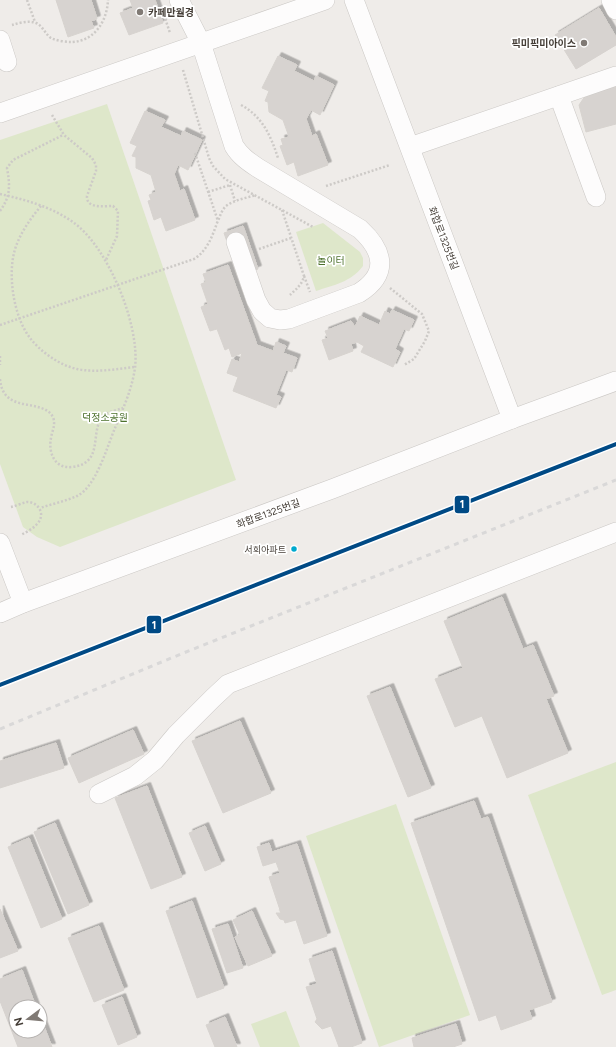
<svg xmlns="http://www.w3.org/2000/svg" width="616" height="1047" viewBox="0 0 616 1047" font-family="Figtree,'Noto Sans KR',sans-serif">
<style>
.green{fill:#dee7ca}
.building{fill:#d7d3d0;stroke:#d7d3cf;filter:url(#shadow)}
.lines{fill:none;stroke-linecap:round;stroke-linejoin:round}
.minor-casing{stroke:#cbc8c5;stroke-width:20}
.path{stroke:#cdcac7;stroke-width:2.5;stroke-dasharray:2 2;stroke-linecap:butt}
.minor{stroke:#fdfcfc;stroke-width:19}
.rail{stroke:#d9d8d8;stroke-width:3;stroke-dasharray:5 5;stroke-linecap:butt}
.metro-1-casing{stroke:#fff;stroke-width:7}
.metro-1{stroke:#004a85;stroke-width:4}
.poi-dot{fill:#807a75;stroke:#fff;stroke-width:1.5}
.bus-dot{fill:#00a9ce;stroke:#fff;stroke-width:1.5}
.labels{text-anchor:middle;stroke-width:3.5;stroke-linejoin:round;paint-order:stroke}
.bus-label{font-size:9px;fill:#443d36;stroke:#fff;text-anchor:end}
.poi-label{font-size:10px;font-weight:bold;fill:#443d36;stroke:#fff;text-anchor:start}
.street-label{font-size:10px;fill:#443d36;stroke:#fff}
.park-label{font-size:10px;fill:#4d712d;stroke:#fff}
.line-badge{stroke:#fff;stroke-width:1.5}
.badge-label{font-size:11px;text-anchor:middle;font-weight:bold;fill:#fff}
</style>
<defs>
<filter id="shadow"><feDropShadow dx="3.5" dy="-3.5" stdDeviation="0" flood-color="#0004"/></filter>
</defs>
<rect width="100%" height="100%" fill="#efece9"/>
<g class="green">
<polygon points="107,104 236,480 60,547 37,537 23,527 0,464 0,140"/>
<path d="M323 223 360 252 363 258V266C351 282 334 285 316 291L296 232Z"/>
<polygon points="616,762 616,990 602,995 528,795"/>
<polygon points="396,804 470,1015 379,1047 306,836"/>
<polygon points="286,1011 300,1047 260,1047 251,1024"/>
</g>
<g class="building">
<polygon points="56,0 91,0 97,19 91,21 94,28 68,37"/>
<polygon points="130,0 155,0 163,23 129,35 120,13 133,8"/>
<polygon points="599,8 616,37 616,45 576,69 555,35"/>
<polygon points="278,56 297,65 294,71 314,81 316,76 334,85 320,115 311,110 306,119 312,136 316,134 328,165 298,176 294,162 287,165 280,146 283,145 281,139 289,137 283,120 269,112 268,102 265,101 269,91 262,88"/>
<polygon points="616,85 616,124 586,132 579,105 588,92"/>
<polygon points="145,111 165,120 161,127 181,136 183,131 202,140 188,170 178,165 174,174 180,191 184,189 195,220 166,231 161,217 154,220 148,201 151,200 149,195 156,192 151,175 136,168 136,157 132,156 137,146 130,143"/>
<polygon points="243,226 258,269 239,276 224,233"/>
<polygon points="228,265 257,345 273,351 276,342 286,346 283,353 297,358 292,372 286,370 276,395 281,397 276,408 233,391 238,377 227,373 232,359 239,362 242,353 232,357 229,348 225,350 217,329 210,331 201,307 208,304 201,284 206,282 203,274"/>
<polygon points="392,310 414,320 409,331 404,329 395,349 400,352 393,367 361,352 364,346 357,342 351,344 353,351 329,360 322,340 328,338 325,331 351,321 355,327 360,316 379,325 385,311 390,314"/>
<polygon points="502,597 523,649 533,645 554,696 546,699 568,753 507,778 482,716 455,727 435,679 463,668 444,621"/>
<polygon points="390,687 431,788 408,797 367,696"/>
<polygon points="240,721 271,793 223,813 192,741"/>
<polygon points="133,730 144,754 79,783 68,758"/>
<polygon points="56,743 64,768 0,788 0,761"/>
<polygon points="147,786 182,877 151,889 115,798"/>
<polygon points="474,801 481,819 488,817 552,1002 529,1010 532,1019 501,1030 496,1015 479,1021 411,823"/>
<polygon points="55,823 89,905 68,914 34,832"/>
<polygon points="205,826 221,864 205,871 189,833"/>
<polygon points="29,838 62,919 41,928 8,847"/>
<polygon points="269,843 272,852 297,844 327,936 304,944 296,920 285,923 284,920 280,919 276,913 281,913 269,877 280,873 276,862 263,866 257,847"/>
<polygon points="192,901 224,988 197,998 166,911"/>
<polygon points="0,909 18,951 0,958"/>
<polygon points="252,911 272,956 248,966 235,937 240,935 233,920"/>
<polygon points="228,924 243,968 227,973 212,929"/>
<polygon points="99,926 124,990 94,1002 68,938"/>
<polygon points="332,951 362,1043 351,1047 339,1047 331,1026 322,1029 315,1022 317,1019 306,987 317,984 309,959"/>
<polygon points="22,970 36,1007 16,1007 16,1031 40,1031 40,1016 52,1047 18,1047 0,1001 0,979"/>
<polygon points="122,997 137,1037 118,1045 102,1005"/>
<polygon points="225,1017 237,1047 215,1047 206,1025"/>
<polygon points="456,1024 462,1044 453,1047 414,1047 412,1038"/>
</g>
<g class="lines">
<defs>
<g id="minor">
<path d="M179 0 201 43 234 146C240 156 249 162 258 168L360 229C384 251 389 274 359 293L289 319 280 320 270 318 262 311 256 300 236 242"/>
<polyline points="354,0 512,419"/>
<polyline points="611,0 616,10"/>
<polyline points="0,40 7,62"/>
<polyline points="559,96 596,197"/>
<polyline points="0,113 325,0"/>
<polyline points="410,147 616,76"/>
<polyline points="0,543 23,603"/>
<polyline points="0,613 23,603 332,489 512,419 616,381"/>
<polyline points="99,794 135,776 155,760 176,735 213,698 228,684 616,532"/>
</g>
</defs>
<use href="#minor" class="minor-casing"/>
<g class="path">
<polyline points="27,0 35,22"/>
<polyline points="164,15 170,33"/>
<path d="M12 25C19 23 29 20 36 23 43 26 45 34 51 38 57 41 66 42 72 42 95 41 107 21 108 0"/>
<polyline points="183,70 209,158 213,166 225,179 313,227"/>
<path d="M241 105C262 116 271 136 278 158"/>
<path d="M52 115 64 135 92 158 96 165V171L87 196C86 209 104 206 113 206L118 211 117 236 106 260"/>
<polyline points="195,153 218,221"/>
<polyline points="230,185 235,201"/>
<polyline points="326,186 390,165"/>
<polyline points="208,192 230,185"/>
<path d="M0 194C27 200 56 208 78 226 110 253 140 326 135 368 132 389 123 409 115 428 107 447 96 487 77 496 66 501 52 504 40 508"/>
<path d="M41 206C30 219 18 236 14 253 8 278 14 317 30 338 41 352 59 365 77 369 96 373 116 369 135 367"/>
<path d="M282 210 304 276C302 285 296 289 290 295"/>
<path d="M0 211C11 196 10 185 7 168L13 160 63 135"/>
<polyline points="259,249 291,238"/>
<polyline points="304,276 310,292"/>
<polyline points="390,288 422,314 429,331 425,341 414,359 404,365"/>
<path d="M0 325 194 259C207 251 212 237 217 223 220 217 221 211 226 206 234 200 246 198 256 195"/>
<polyline points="0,356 0,365"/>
<path d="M0 379C3 415 42 397 53 417 56 425 52 431 51 438 48 453 55 469 72 467 105 463 89 432 103 416 108 412 117 410 123 408"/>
<path d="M11 507C16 506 22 503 27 502 39 502 46 515 37 524 33 529 26 532 21 535"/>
</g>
<use href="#minor" class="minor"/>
<polyline class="rail" points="0,729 181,654 616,480"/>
<defs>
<polyline id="metro-1" points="0,685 616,444"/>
</defs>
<use href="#metro-1" class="metro-1-casing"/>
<use href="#metro-1" class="metro-1"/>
</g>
<g class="poi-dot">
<circle cx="140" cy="12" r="4"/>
<circle cx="584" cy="43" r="4"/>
</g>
<circle class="bus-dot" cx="294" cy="549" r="3.5"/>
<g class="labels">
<g class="bus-label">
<text x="286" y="553">서희아파트</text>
</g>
<g class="poi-label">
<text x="148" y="16">카페만월경</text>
<text x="576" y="47" text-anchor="end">픽미픽미아이스</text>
</g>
<g class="street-label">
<text transform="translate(444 238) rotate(69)" y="4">화합로1325번길</text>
<text transform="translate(268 513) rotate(-20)" y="4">화합로1325번길</text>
</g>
<g class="park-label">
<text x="331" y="264">놀이터</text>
<text x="105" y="421">덕정소공원</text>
</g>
</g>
<g class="line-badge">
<rect x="454" y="495" width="16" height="19" rx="4" fill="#004a85"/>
<rect x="146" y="615" width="16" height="19" rx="4" fill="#004a85"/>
</g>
<g class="badge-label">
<text x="462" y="508">1</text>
<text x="154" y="629">1</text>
</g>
<g transform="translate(28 1019) rotate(254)"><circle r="19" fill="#ffffff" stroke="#b4b1af"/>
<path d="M0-3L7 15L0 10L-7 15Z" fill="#807a75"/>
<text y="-6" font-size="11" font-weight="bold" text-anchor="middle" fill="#443d36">N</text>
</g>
</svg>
